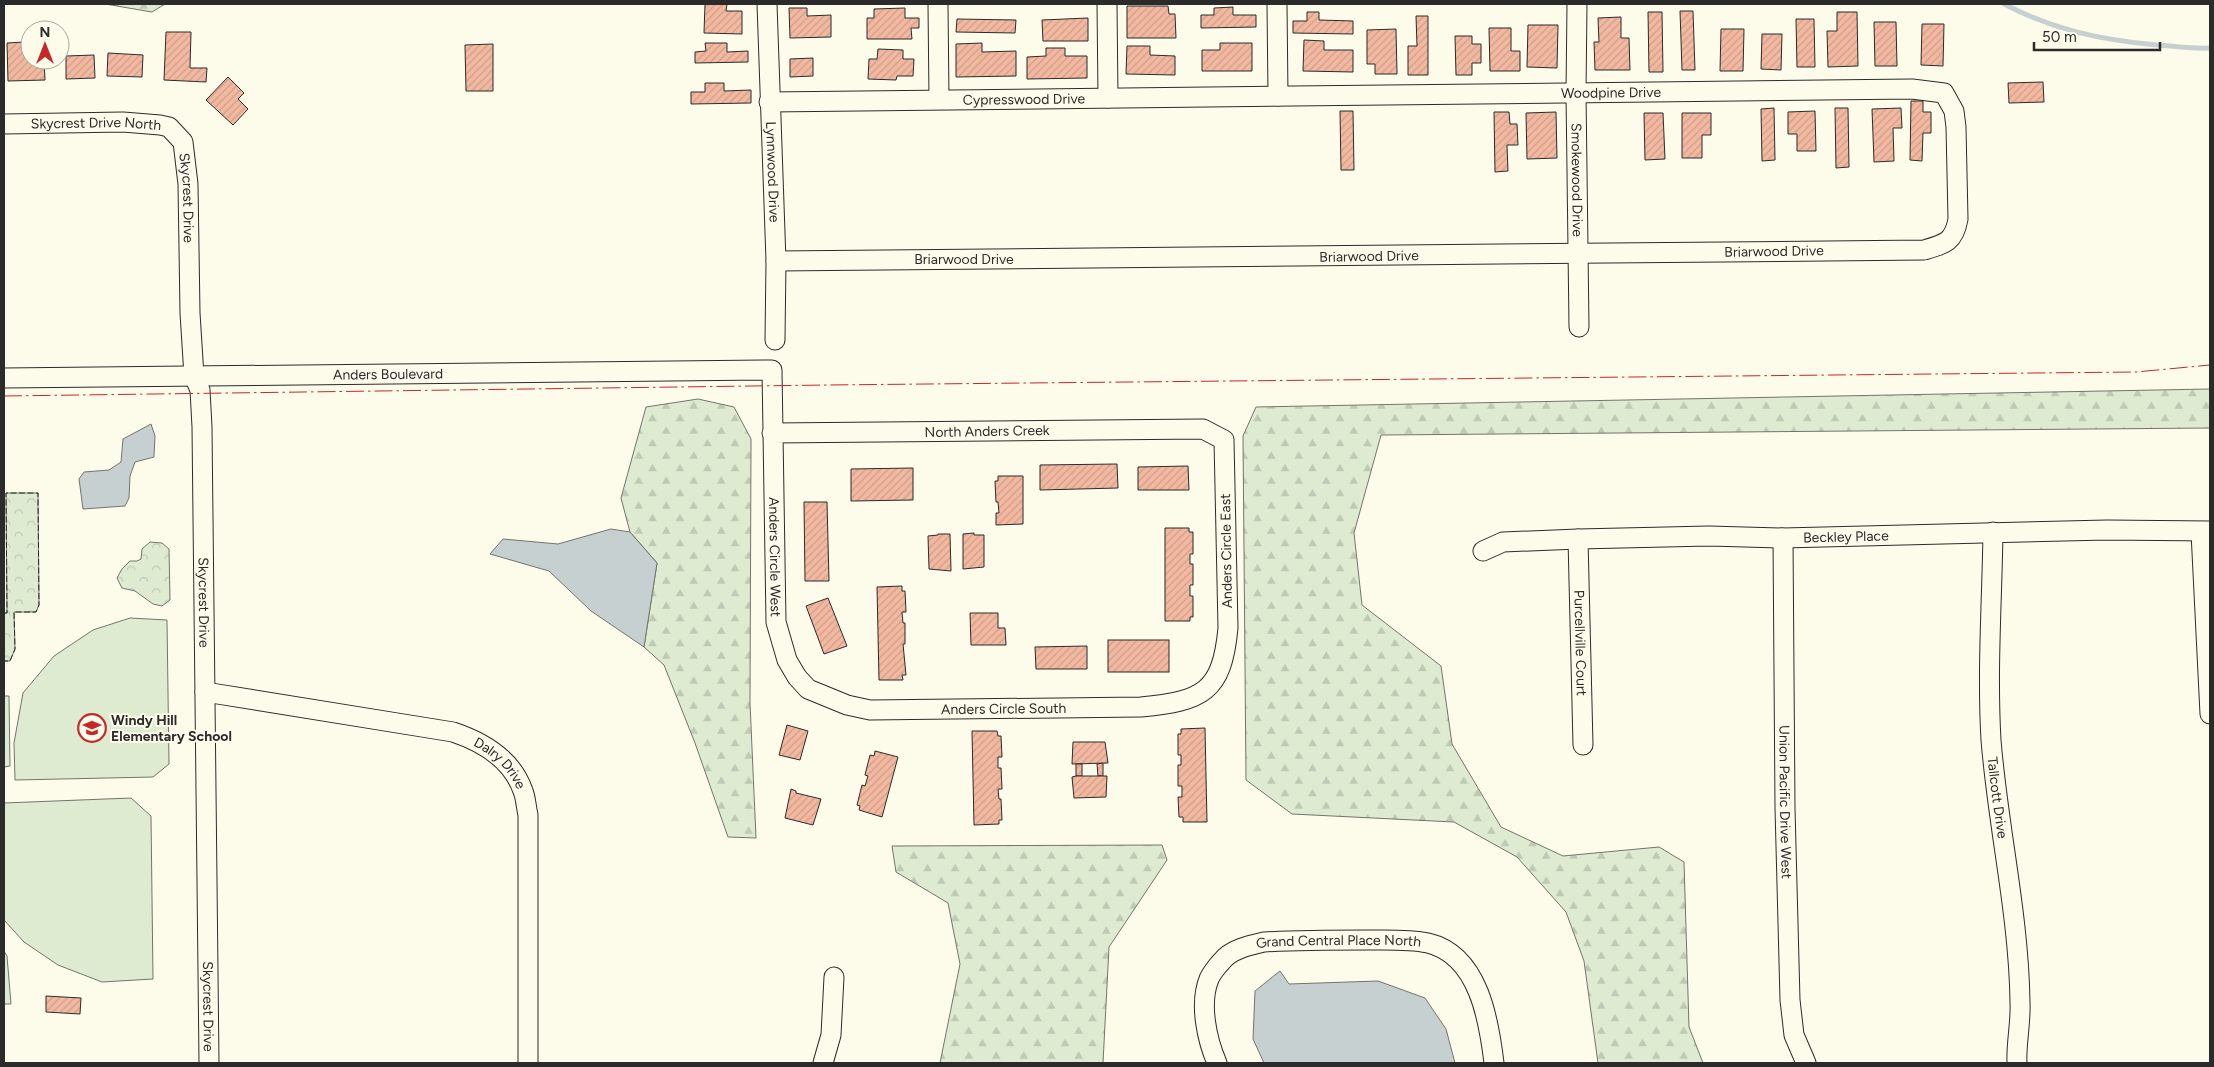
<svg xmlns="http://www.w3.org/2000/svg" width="2214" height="1067" viewBox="0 0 2214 1067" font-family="Figtree,sans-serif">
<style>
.forest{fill:url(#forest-firs);stroke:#74746e}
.park{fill:url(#park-crowns);stroke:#74746e}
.garden{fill:#deebd1;stroke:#74746e}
.water{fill:#c7d0d0;stroke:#74746e}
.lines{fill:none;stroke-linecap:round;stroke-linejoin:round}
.stream{stroke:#c7d0d0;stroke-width:5}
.building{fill:url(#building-hatch);stroke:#2b2b2b}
.minor-casing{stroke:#2b2b2b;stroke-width:21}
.minor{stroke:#fdfbea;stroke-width:19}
.fence{stroke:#2b2b2b;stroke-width:1;stroke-dasharray:6 2.5;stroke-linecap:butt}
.power{stroke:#c62828;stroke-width:1;stroke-dasharray:18 4 2.5 4;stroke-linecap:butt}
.labels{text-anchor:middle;stroke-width:4;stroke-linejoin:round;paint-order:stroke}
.street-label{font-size:14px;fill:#2b2b2b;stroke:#fdfbea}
.poi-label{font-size:14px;font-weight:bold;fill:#2b2b2b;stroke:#fdfbea;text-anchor:start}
</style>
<defs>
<pattern id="forest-firs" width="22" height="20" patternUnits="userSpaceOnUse" patternTransform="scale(1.25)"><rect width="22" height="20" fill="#deebd1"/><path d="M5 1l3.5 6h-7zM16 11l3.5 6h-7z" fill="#bfcab4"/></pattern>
<pattern id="park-crowns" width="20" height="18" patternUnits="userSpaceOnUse" patternTransform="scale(1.25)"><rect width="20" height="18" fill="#deebd1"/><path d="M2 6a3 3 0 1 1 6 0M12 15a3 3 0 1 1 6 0" fill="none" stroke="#bfcab4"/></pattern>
<pattern id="building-hatch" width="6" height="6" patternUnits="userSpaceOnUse" patternTransform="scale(1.25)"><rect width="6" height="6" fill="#f2b8a0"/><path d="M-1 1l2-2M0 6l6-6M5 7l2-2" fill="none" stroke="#d09e8a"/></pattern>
</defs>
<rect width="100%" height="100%" fill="#fdfbea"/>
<g class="forest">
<polygon points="105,4 165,4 152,12"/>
<polygon points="2210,389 2210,428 1381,435 1354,533 1362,605 1441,666 1452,744 1501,827 1563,856 1659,847 1684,862 1689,1027 1703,1063 1598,1063 1584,961 1566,912 1517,857 1454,822 1292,814 1246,780 1243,436 1256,407"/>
<polygon points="698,399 734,407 751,439 750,703 756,838 728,837 695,743 664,665 644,647 657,563 630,532 621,498 646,407"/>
<polygon points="1162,845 1167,860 1109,947 1103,1063 940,1063 960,964 948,903 896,872 892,846"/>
</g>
<g class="park">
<polygon points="6,493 38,493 39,605 36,612 14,612 15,649 10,661 4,661 4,613 7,613"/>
<polygon points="150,542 162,543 169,549 170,600 162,606 153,604 135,591 122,588 117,578 122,569 130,561 137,561 141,559 142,549"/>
</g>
<g class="garden">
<polygon points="130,618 167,620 169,764 153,777 15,780 14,743 23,693 54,656 93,630"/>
<polygon points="4,696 9,696 10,766 4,767"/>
<polygon points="131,798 151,816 153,979 102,982 58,965 24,942 4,920 4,803"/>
<polygon points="4,951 7,956 11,1004 4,1004"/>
</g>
<g class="water">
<polygon points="151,424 155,436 154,457 135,462 130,476 129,498 125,506 83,509 79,479 84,472 109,470 121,462 123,439"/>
<polygon points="611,529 630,532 657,563 644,647 591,611 549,571 490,554 503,539 558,544"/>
<polygon points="1280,971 1289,984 1378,981 1425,998 1446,1029 1455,1063 1264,1063 1253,1039 1255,991"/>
</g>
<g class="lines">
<path class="stream" d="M2004 4C2054 30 2101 40 2157 45 2175 46 2192 49 2210 48"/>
</g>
<g class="building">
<polygon points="705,4 727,4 726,11 742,11 742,34 704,33"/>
<polygon points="1127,6 1168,6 1169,14 1175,14 1176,38 1127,38"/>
<polygon points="1233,7 1233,15 1256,15 1256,27 1201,28 1201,15 1214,15 1214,8"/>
<polygon points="789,8 807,8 807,16 831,15 831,37 790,38"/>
<polygon points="905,8 905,18 919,18 919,28 911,28 912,39 867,39 867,18 874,18 874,9"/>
<polygon points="1680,11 1693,11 1695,70 1682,70"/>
<polygon points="1307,12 1319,12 1319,20 1353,21 1353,34 1293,33 1293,21 1307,21"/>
<polygon points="1648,12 1662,12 1663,72 1649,72"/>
<polygon points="1837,12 1857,12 1858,66 1828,67 1827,31 1837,31"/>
<polygon points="1416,16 1428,16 1428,75 1408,75 1408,46 1417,46"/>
<polygon points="1621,17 1621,38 1629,38 1630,70 1595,70 1594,42 1599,42 1598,18"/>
<polygon points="1088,18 1088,41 1043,41 1042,20"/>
<polygon points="957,19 1016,20 1015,33 956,32"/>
<polygon points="1796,19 1814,19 1815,67 1797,67"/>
<polygon points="1874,22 1896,22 1897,66 1875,66"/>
<polygon points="1922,24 1944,24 1943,66 1921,65"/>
<polygon points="1528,25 1558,25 1557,68 1527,67"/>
<polygon points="1489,28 1511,28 1511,51 1520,51 1520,71 1490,71"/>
<polygon points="1396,29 1397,74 1375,74 1375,64 1367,64 1367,30"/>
<polygon points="1721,29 1744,29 1743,71 1720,71"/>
<polygon points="166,32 191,32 190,68 207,68 206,82 164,80"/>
<polygon points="1762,34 1782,34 1781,70 1761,69"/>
<polygon points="1455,36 1472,36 1472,44 1481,44 1481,63 1472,63 1472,75 1456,75"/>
<polygon points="1304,40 1324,41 1324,50 1353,50 1353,72 1303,71"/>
<polygon points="25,42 25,57 30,57 30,60 44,60 45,80 8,81 7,43"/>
<polygon points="705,43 727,43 727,52 748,51 748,62 695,63 695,52 706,51"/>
<polygon points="982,43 982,52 1016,51 1016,76 956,77 956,44"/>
<polygon points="1220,43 1252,43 1252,71 1202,71 1202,50 1220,50"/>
<polygon points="493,44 493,91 466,91 465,45"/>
<polygon points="1127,46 1150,46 1150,55 1175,56 1175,75 1126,74"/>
<polygon points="1046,48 1065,48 1065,56 1087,56 1087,78 1027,79 1027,57 1046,56"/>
<polygon points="878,49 903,50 903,59 914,59 913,76 897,76 896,80 868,79 869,59 877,59"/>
<polygon points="108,53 143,55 142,77 107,76"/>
<polygon points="94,55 95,78 66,79 66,56"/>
<polygon points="813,58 813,76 790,77 790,59"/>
<polygon points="228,77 244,93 238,99 248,109 233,125 206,100"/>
<polygon points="2043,82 2044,102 2009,103 2008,83"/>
<polygon points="705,83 724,83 724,91 751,90 751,103 691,104 691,92 705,92"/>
<polygon points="1911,101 1923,101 1923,112 1931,112 1931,133 1923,133 1922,161 1910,160"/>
<polygon points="1774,108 1775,160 1762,161 1761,109"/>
<polygon points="1835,108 1848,108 1849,167 1836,168"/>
<polygon points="1901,108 1902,128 1893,128 1894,161 1874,162 1872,109"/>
<polygon points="1340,111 1353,111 1354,170 1341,170"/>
<polygon points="1815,111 1816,151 1797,151 1797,134 1788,134 1788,112"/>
<polygon points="1494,112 1509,112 1510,124 1517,124 1518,145 1507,145 1508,171 1495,172"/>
<polygon points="1556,112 1557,158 1527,159 1526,113"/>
<polygon points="1644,113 1663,113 1665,159 1645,160"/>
<polygon points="1682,113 1711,113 1711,135 1702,135 1702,158 1682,158"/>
<polygon points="1117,464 1118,488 1040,490 1040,465"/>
<polygon points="1188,466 1189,490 1138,490 1138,467"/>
<polygon points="913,468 913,500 851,501 851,469"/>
<polygon points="998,476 1023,476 1023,524 996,525 996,513 999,513 998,502 996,502 995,481 998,481"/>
<polygon points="804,502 827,502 829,581 805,581"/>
<polygon points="1165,528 1189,528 1189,532 1193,532 1193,554 1190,554 1190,564 1193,564 1193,585 1190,585 1190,596 1193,596 1193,617 1190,617 1190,621 1165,621"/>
<polygon points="974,533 974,535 984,535 984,567 963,569 963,534"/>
<polygon points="938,534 950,534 951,571 929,569 928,536 938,535"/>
<polygon points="902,586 902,591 905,591 906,612 902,612 903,623 905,623 905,644 903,644 906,675 902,675 903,680 879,680 877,587"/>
<polygon points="828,598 847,646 824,654 806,606"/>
<polygon points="970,613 998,613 998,628 1005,628 1006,645 971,645"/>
<rect x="1108" y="640" width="61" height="32"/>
<polygon points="1087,646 1087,669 1036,669 1035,647"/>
<polygon points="787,725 808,731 800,760 779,755"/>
<polygon points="1205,728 1207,822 1183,822 1183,817 1179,817 1178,797 1182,797 1182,786 1178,786 1178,765 1181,765 1181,755 1178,755 1178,734 1181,734 1181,729"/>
<polygon points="972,731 997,731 998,736 1001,736 1002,757 998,757 998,768 1001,768 1002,789 998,789 999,799 1001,799 1002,820 999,820 999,824 974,825"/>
<polygon points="1073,742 1105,742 1108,763 1072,764"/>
<polygon points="875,751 898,757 882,817 859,810 860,806 857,805 862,785 865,786 868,776 865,775 870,755 874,756"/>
<polygon points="1103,763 1103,776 1098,776 1097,764"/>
<rect x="1076" y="764" width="6" height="12"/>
<polygon points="1076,776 1107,776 1106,797 1074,798 1072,777"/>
<polygon points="791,789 796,791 796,793 821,799 813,825 785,818"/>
<polygon points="46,996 81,998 80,1014 46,1012"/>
</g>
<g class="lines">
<defs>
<g id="minor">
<path id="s1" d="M767 4 776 261 775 340"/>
<polyline points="938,4 939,99"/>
<polyline points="1107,4 1108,98"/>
<polyline points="1277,4 1278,96"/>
<path id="s2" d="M1577 4 1576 93 1579 327"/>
<path id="s3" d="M769 102 1912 89 1944 93 1954 111 1956 127 1958 219C1954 242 1945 244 1924 250L776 261"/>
<path id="s4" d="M4 124 123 122 160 125 169 127 183 142 188 184 190 313 194 376 200 390 202 427 209 1063"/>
<path id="s5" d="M4 378 772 370 776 622 787 660 797 677 808 689 847 705 870 710 1141 707C1202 701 1222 693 1228 628L1224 440 1203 429 772 433"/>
<path id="s6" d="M1993 532C1992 601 1987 671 1991 740 1998 828 2019 915 2020 1003 2021 1023 2016 1043 2017 1063"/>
<polyline points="2201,532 2210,714"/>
<path id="s7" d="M1783 538 1785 808 1790 1000 1794 1035 1806 1063"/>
<path id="s8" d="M1578 539 1583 745"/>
<path id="s9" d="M1483 551 1503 542 1578 539 1709 536 1783 538 2107 530 2210 531"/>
<path id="s10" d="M205 692 453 732C483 742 512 759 523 791 526 798 526 807 528 815V1063"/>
<polyline points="823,1063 831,1035 834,977"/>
<path id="s11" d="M1217 1063C1207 1040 1199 1004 1209 979 1211 974 1218 965 1222 961 1231 949 1251 945 1264 942 1298 940 1333 940 1367 940 1387 940 1409 939 1428 943 1479 955 1489 1021 1494 1063"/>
</g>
</defs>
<use href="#minor" class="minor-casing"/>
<use href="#minor" class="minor"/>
<polyline class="fence" points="4,613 7,613 6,493 38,493 39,605 36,612 14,612 15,649 10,661 4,661"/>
<polyline class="power" points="4,396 827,385 2136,372 2210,365"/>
</g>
<defs>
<symbol id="school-ring" viewBox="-11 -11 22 22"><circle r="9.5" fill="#fdfbea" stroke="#c62828" stroke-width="1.5"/><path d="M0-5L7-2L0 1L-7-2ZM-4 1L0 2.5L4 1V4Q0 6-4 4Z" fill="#c62828"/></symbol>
</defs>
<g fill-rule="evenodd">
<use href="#school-ring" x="76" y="712" width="32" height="32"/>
</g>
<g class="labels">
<g class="street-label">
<text dy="5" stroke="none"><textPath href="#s3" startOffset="842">Woodpine Drive</textPath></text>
<text dy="5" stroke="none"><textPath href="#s3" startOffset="255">Cypresswood Drive</textPath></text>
<text dy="5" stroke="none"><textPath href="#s4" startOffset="92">Skycrest Drive North</textPath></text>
<text dy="5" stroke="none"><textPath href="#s1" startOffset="168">Lynnwood Drive</textPath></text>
<text dy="5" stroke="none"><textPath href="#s2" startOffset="176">Smokewood Drive</textPath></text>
<text dy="5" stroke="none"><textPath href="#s4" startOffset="242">Skycrest Drive</textPath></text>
<text transform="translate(1774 251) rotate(-1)" y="5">Briarwood Drive</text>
<text transform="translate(1369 256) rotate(-1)" y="5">Briarwood Drive</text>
<text x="964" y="264">Briarwood Drive</text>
<text dy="5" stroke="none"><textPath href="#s5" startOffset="384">Anders Boulevard</textPath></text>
<text transform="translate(987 431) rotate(-1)" y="5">North Anders Creek</text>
<text dy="5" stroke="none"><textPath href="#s9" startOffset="365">Beckley Place</textPath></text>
<text transform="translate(1226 551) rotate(-91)" y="5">Anders Circle East</text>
<text dy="5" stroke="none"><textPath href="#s5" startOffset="955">Anders Circle West</textPath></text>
<text dy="5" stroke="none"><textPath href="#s4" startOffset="648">Skycrest Drive</textPath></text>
<text dy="5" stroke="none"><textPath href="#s8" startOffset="104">Purcellville Court</textPath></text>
<text dy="5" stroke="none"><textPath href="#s5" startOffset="1295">Anders Circle South</textPath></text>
<text dy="5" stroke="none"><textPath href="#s10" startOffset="309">Dalry Drive</textPath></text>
<text dy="5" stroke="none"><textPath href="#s6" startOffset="266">Tallcott Drive</textPath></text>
<text dy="5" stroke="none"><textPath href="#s7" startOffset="264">Union Pacific Drive West</textPath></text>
<text dy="5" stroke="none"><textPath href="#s11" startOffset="230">Grand Central Place North</textPath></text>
<text dy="5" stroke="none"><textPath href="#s4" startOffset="1052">Skycrest Drive</textPath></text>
</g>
<g class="poi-label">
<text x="111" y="725">Windy Hill<tspan x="111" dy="16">Elementary School</tspan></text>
</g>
</g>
<rect width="2214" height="1067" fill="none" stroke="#2b2b2b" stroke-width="10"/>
<g transform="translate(45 45)"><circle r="24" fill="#fdfbea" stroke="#a9a89e"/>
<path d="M0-4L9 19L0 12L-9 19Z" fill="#c62828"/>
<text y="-8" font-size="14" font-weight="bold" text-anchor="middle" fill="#2b2b2b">N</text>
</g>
<path d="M2034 42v8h126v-8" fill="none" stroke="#2b2b2b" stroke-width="2.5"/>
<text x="2042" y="42" font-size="15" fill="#2b2b2b" stroke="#fdfbea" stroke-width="4" paint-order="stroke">50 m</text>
</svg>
